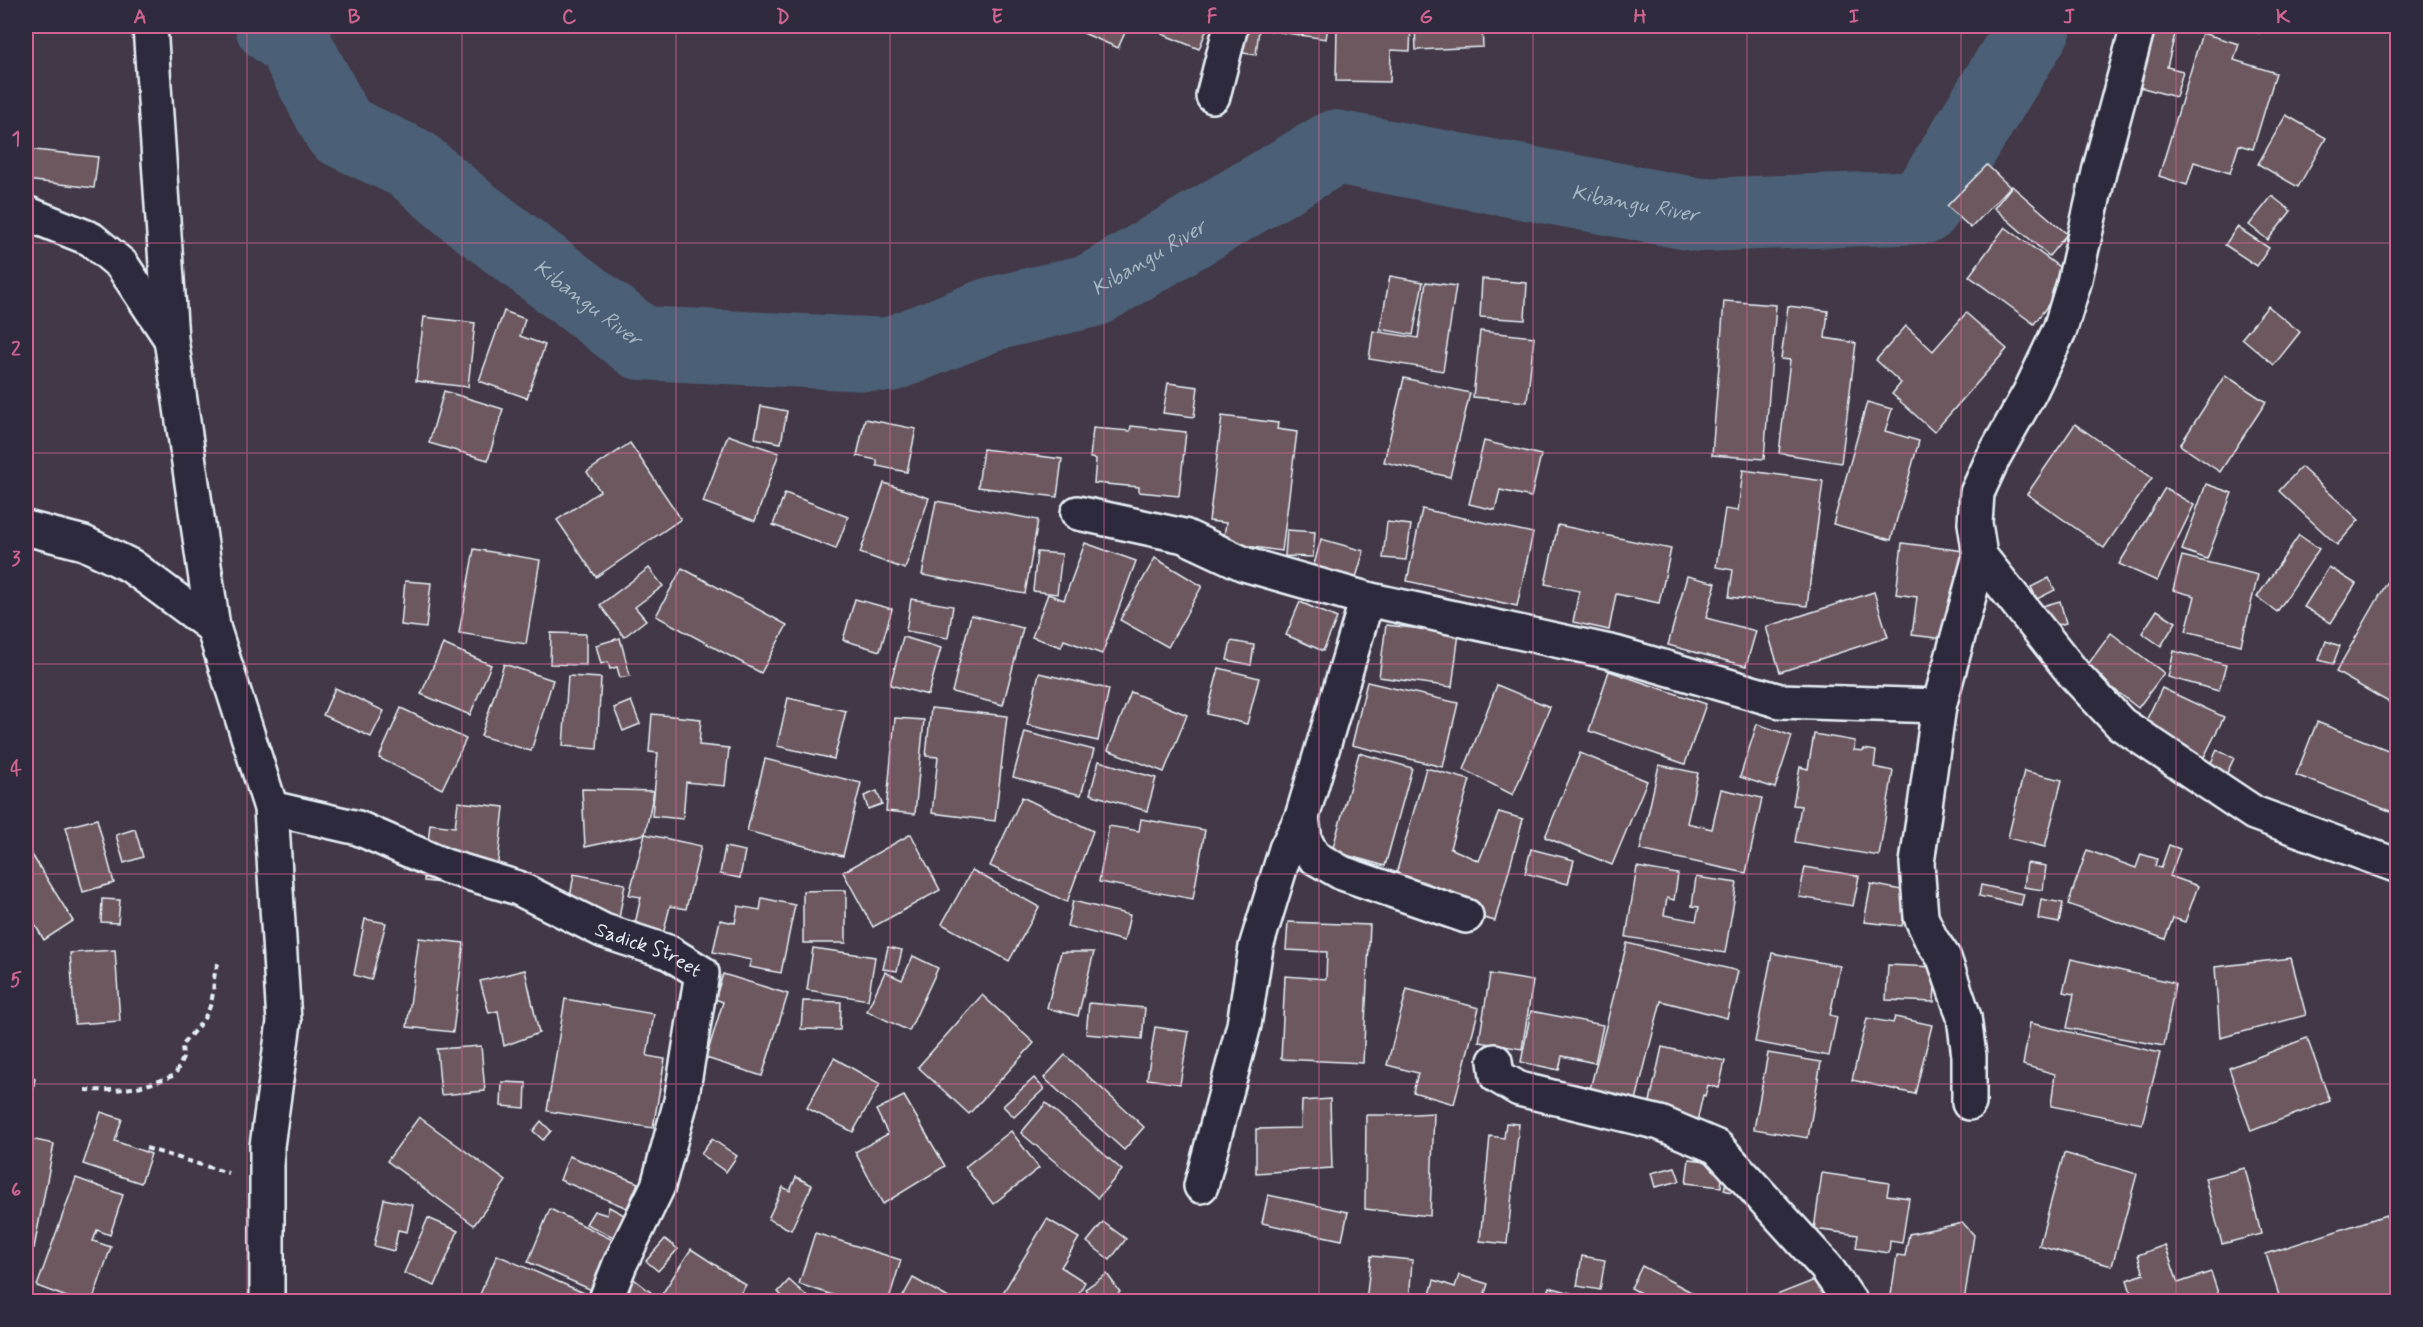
<svg xmlns="http://www.w3.org/2000/svg" width="2423" height="1327" viewBox="0 0 2423 1327" font-family="Mynerve,sans-serif">
<style>
.lines{fill:none;stroke-linecap:round;stroke-linejoin:round}
.river{stroke:#4b6076;stroke-width:74}
.building{fill:#6e585f;stroke:#e8f1f8;stroke-width:1.5}
.minor-casing{stroke:#e8f1f8;stroke-width:38}
.path{stroke:#e8f1f8;stroke-width:4;stroke-dasharray:6 4.5;stroke-linecap:butt}
.minor{stroke:#2f2a3d;stroke-width:33}
.grid{fill:none;stroke:#cf6492;stroke-width:1.5;stroke-opacity:0.55}
.labels{text-anchor:middle;stroke-width:4.5;stroke-linejoin:round;paint-order:stroke}
.street-label{font-size:20px;fill:#e8f1f8;stroke:#2f2a3d}
.water-label{font-size:21px;font-style:italic;fill:#a9b7c4;stroke:#2f2a3d}
.neatline{fill:none;stroke:#cf6492;stroke-width:2}
.grid-label{font-size:20px;text-anchor:middle;font-weight:bold;fill:#cf6492}
</style>
<rect width="100%" height="100%" fill="#423847"/>
<filter id="ink" filterUnits="userSpaceOnUse"><feTurbulence type="fractalNoise" baseFrequency=".0167" numOctaves="2"/><feDisplacementMap in="SourceGraphic" scale="12" xChannelSelector="R" yChannelSelector="G"/><feConvolveMatrix kernelMatrix="1 2 1 2 8 2 1 2 1" color-interpolation-filters="sRGB"/></filter>
<g filter="url(#ink)">
<g class="lines">
<path class="river" id="s1" d="M272 26 294 43 340 130 412 164 466 210 641 343 889 355 992 314 1093 290 1335 147 1699 215 1924 207 2035 26"/>
</g>
<g class="building">
<polygon points="1067,26 1128,26 1118,48"/>
<polygon points="1166,26 1208,26 1199,49 1162,34"/>
<polygon points="1240,26 1328,26 1326,39 1259,29 1256,55 1237,52"/>
<polygon points="1337,26 1411,26 1410,51 1391,50 1390,82 1336,81"/>
<polygon points="1415,26 1482,26 1483,47 1416,50"/>
<polygon points="2152,26 2177,26 2167,67 2183,71 2176,97 2136,86"/>
<polygon points="2233,26 2261,26 2259,33"/>
<polygon points="2202,33 2239,44 2234,60 2276,73 2253,149 2239,145 2230,173 2194,162 2187,185 2159,176"/>
<polygon points="2286,115 2326,138 2298,187 2258,164"/>
<polygon points="26,149 98,157 94,188 26,180"/>
<polygon points="1987,165 2010,187 1971,228 1947,206"/>
<polygon points="2012,186 2067,234 2049,256 1994,208"/>
<polygon points="2272,196 2291,211 2268,240 2249,225"/>
<polygon points="2005,227 2070,275 2034,324 1969,276"/>
<polygon points="2237,227 2269,248 2257,266 2225,245"/>
<polygon points="1390,276 1423,282 1413,335 1380,329"/>
<polygon points="1482,279 1527,283 1525,320 1480,317"/>
<polygon points="1426,282 1456,286 1443,371 1369,359 1373,331 1418,338"/>
<polygon points="1724,301 1776,305 1764,459 1712,455"/>
<polygon points="1788,306 1828,311 1825,338 1856,343 1841,463 1779,453 1790,360 1781,359"/>
<polygon points="2268,306 2300,332 2274,365 2242,338"/>
<polygon points="504,311 525,319 520,336 545,345 527,398 479,381"/>
<polygon points="1966,313 2007,349 1934,432 1892,394 1901,383 1876,360 1906,326 1933,351"/>
<polygon points="424,317 475,323 468,387 416,381"/>
<polygon points="1480,331 1534,337 1527,402 1473,397"/>
<polygon points="2225,375 2266,402 2220,472 2180,445"/>
<polygon points="1404,378 1470,393 1450,477 1384,462"/>
<polygon points="1168,383 1198,387 1194,417 1163,413"/>
<polygon points="444,391 503,409 488,460 429,443"/>
<polygon points="1867,402 1892,409 1885,431 1919,441 1891,540 1833,524"/>
<polygon points="761,406 787,411 781,443 755,438"/>
<polygon points="1222,416 1278,423 1277,429 1297,432 1282,551 1223,543 1226,523 1209,521"/>
<polygon points="865,419 916,429 907,472 877,466 877,460 857,456"/>
<polygon points="2075,424 2152,478 2104,548 2027,494"/>
<polygon points="1131,426 1186,432 1179,496 1139,492 1139,487 1094,483 1096,459 1090,458 1093,428 1130,431"/>
<polygon points="728,435 779,453 755,521 703,502"/>
<polygon points="1484,441 1541,455 1531,497 1500,490 1495,510 1469,504"/>
<polygon points="630,443 681,519 596,577 557,520 600,491 587,472"/>
<polygon points="983,449 1062,459 1057,497 978,487"/>
<polygon points="2301,467 2359,520 2337,545 2279,491"/>
<polygon points="1743,470 1823,481 1807,606 1729,597 1733,570 1716,567 1725,509 1738,511"/>
<polygon points="884,483 929,498 905,569 860,553"/>
<polygon points="2206,484 2232,493 2207,559 2182,550"/>
<polygon points="2165,488 2194,505 2157,581 2119,564"/>
<polygon points="785,493 848,517 836,549 773,525"/>
<polygon points="936,501 1038,520 1025,594 922,575"/>
<polygon points="1422,509 1533,533 1517,606 1407,581"/>
<polygon points="1387,522 1411,525 1406,560 1383,558"/>
<polygon points="1558,525 1671,549 1659,603 1616,594 1609,630 1573,622 1579,591 1545,584"/>
<polygon points="1287,530 1315,532 1313,557 1285,556"/>
<polygon points="2299,535 2319,549 2277,612 2257,597"/>
<polygon points="1321,539 1364,551 1354,584 1312,572"/>
<polygon points="1085,543 1136,561 1102,654 1064,640 1061,647 1032,637 1048,594 1064,600"/>
<polygon points="1902,543 1964,551 1953,640 1912,635 1917,597 1896,594"/>
<polygon points="474,549 540,560 526,644 459,633"/>
<polygon points="1037,552 1062,554 1057,594 1033,591"/>
<polygon points="2182,556 2258,575 2241,645 2186,631 2195,596 2173,590"/>
<polygon points="1155,558 1202,586 1168,647 1120,620"/>
<polygon points="2329,567 2356,584 2331,623 2304,607"/>
<polygon points="649,568 663,586 635,607 646,620 624,637 600,605"/>
<polygon points="682,568 787,625 761,673 656,616"/>
<polygon points="2392,574 2398,578 2397,707 2336,672"/>
<polygon points="1687,576 1716,583 1706,618 1756,631 1746,666 1668,645"/>
<polygon points="2049,578 2055,590 2037,599 2031,587"/>
<polygon points="405,581 431,583 426,628 401,625"/>
<polygon points="1874,592 1888,637 1780,672 1766,627"/>
<polygon points="855,599 892,609 880,651 843,640"/>
<polygon points="911,599 953,606 948,638 906,631"/>
<polygon points="2060,601 2066,623 2045,629 2039,607"/>
<polygon points="1300,602 1337,618 1323,651 1286,635"/>
<polygon points="2157,610 2176,622 2161,646 2142,633"/>
<polygon points="971,615 1023,628 1003,705 952,692"/>
<polygon points="1386,625 1459,633 1452,687 1379,677"/>
<polygon points="551,633 586,634 586,665 550,664"/>
<polygon points="2111,633 2164,673 2138,708 2086,667"/>
<polygon points="903,637 941,648 928,695 890,685"/>
<polygon points="620,638 630,676 620,678 617,667 610,669 608,662 601,664 596,645"/>
<polygon points="1231,641 1254,645 1251,665 1227,660"/>
<polygon points="2326,641 2340,646 2333,664 2319,660"/>
<polygon points="443,644 491,665 470,715 421,694"/>
<polygon points="2174,651 2226,665 2219,691 2168,677"/>
<polygon points="504,664 553,680 531,751 481,736"/>
<polygon points="1219,668 1259,678 1247,724 1207,714"/>
<polygon points="1609,671 1706,704 1685,764 1589,731"/>
<polygon points="1039,673 1109,689 1098,741 1027,725"/>
<polygon points="568,676 601,678 597,749 563,746"/>
<polygon points="1367,682 1458,703 1443,767 1352,745"/>
<polygon points="1497,685 1550,707 1513,795 1464,770"/>
<polygon points="335,688 384,711 371,737 323,715"/>
<polygon points="2162,688 2224,717 2204,757 2142,729"/>
<polygon points="1131,692 1187,715 1164,772 1108,750"/>
<polygon points="788,698 846,711 834,759 777,746"/>
<polygon points="631,701 640,724 623,731 614,708"/>
<polygon points="401,708 466,739 442,789 379,758"/>
<polygon points="931,708 1007,716 995,821 932,813 938,757 926,756"/>
<polygon points="652,714 701,719 699,745 729,748 725,786 686,782 683,819 652,816 658,753 649,752"/>
<polygon points="895,718 924,720 915,814 886,811"/>
<polygon points="2317,722 2398,754 2398,806 2395,813 2296,775"/>
<polygon points="1757,724 1792,736 1775,788 1740,777"/>
<polygon points="1025,732 1094,750 1081,795 1013,777"/>
<polygon points="1814,734 1855,741 1854,750 1864,751 1864,749 1876,751 1874,767 1893,771 1879,856 1795,842 1801,806 1793,805 1800,767 1808,769"/>
<polygon points="2217,750 2234,758 2225,777 2208,769"/>
<polygon points="1359,753 1412,768 1385,866 1332,851"/>
<polygon points="1580,753 1647,781 1612,865 1545,837"/>
<polygon points="765,759 861,783 843,856 747,831"/>
<polygon points="1099,761 1156,778 1147,811 1090,794"/>
<polygon points="1659,765 1698,773 1687,823 1712,829 1721,789 1762,798 1746,873 1640,850"/>
<polygon points="1426,768 1470,780 1450,848 1479,861 1499,812 1523,819 1495,921 1391,892"/>
<polygon points="2024,771 2062,780 2045,847 2008,838"/>
<polygon points="582,789 654,791 645,834 585,847"/>
<polygon points="877,791 882,804 868,809 864,796"/>
<polygon points="1022,797 1093,831 1067,902 990,866"/>
<polygon points="458,802 504,807 495,889 424,881 430,824 455,827"/>
<polygon points="97,819 114,883 83,892 66,827"/>
<polygon points="1141,819 1205,830 1193,899 1099,882 1109,826 1139,831"/>
<polygon points="135,829 143,857 124,863 116,835"/>
<polygon points="645,834 701,846 686,909 670,906 662,939 633,933 641,897 629,895"/>
<polygon points="911,834 940,890 873,927 843,872"/>
<polygon points="26,845 73,921 44,940 26,910"/>
<polygon points="2169,845 2180,849 2170,876 2198,886 2185,922 2173,918 2165,939 2068,904 2087,850 2136,868 2141,854 2157,859 2155,866 2161,868"/>
<polygon points="725,847 745,851 740,878 720,874"/>
<polygon points="1531,849 1574,860 1568,884 1525,873"/>
<polygon points="2027,863 2046,866 2043,890 2024,887"/>
<polygon points="1637,867 1678,874 1674,900 1667,898 1664,915 1696,921 1699,907 1692,906 1696,877 1737,883 1725,953 1626,937"/>
<polygon points="1805,867 1859,876 1853,906 1799,897"/>
<polygon points="972,870 1039,907 1009,961 942,924"/>
<polygon points="574,874 625,884 616,936 565,927"/>
<polygon points="1871,884 1907,891 1902,926 1864,922"/>
<polygon points="1981,885 2024,894 2021,905 1979,896"/>
<polygon points="846,890 846,943 803,943 803,891"/>
<polygon points="762,898 795,905 781,973 749,967 751,960 713,952 720,920 735,923 738,906 760,910"/>
<polygon points="102,899 120,900 118,923 101,922"/>
<polygon points="2041,899 2063,903 2059,923 2038,919"/>
<polygon points="1073,901 1130,915 1124,941 1067,926"/>
<polygon points="365,919 386,923 371,980 354,975"/>
<polygon points="1288,922 1370,925 1363,1063 1281,1059 1285,976 1326,979 1327,952 1286,950"/>
<polygon points="419,938 464,943 453,1032 407,1027"/>
<polygon points="1627,943 1738,971 1727,1018 1661,1001 1634,1108 1588,1097"/>
<polygon points="888,947 902,950 897,971 883,969"/>
<polygon points="813,948 875,957 868,1000 807,990"/>
<polygon points="115,950 120,1021 75,1024 70,953"/>
<polygon points="1061,952 1094,952 1078,1016 1047,1008"/>
<polygon points="1772,953 1840,966 1830,1015 1837,1017 1829,1056 1755,1042"/>
<polygon points="913,956 938,968 909,1031 867,1011 885,972 902,980"/>
<polygon points="2291,958 2306,1015 2220,1038 2215,967"/>
<polygon points="2071,959 2175,983 2164,1046 2067,1028 2074,994 2063,992"/>
<polygon points="1888,965 1936,967 1934,1002 1886,1000"/>
<polygon points="525,970 539,1033 504,1046 498,1011 489,1013 480,981"/>
<polygon points="723,974 788,994 762,1076 706,1058 723,1002 715,999"/>
<polygon points="1490,974 1533,981 1522,1049 1479,1042"/>
<polygon points="1407,989 1479,1008 1454,1104 1413,1092 1418,1073 1387,1065"/>
<polygon points="982,995 1034,1043 969,1114 918,1067"/>
<polygon points="565,999 654,1014 647,1056 665,1059 653,1128 547,1111"/>
<polygon points="803,1001 841,1002 840,1030 801,1029"/>
<polygon points="1089,1003 1145,1008 1142,1039 1086,1034"/>
<polygon points="1531,1011 1603,1025 1595,1063 1562,1056 1559,1070 1521,1062"/>
<polygon points="1895,1017 1932,1025 1915,1094 1852,1080 1867,1018 1893,1023"/>
<polygon points="2030,1023 2160,1053 2142,1124 2051,1106 2055,1074 2023,1065"/>
<polygon points="1155,1027 1189,1032 1180,1084 1147,1079"/>
<polygon points="2307,1038 2330,1101 2251,1131 2229,1068"/>
<polygon points="481,1046 485,1091 441,1095 437,1049"/>
<polygon points="1662,1047 1725,1061 1719,1088 1708,1085 1705,1096 1703,1095 1696,1126 1647,1115"/>
<polygon points="1768,1053 1821,1062 1808,1138 1754,1129"/>
<polygon points="1065,1055 1144,1127 1124,1150 1044,1078"/>
<polygon points="834,1058 880,1084 853,1132 807,1108"/>
<polygon points="26,1077 35,1078 30,1114 26,1113"/>
<polygon points="1034,1078 1044,1089 1014,1117 1003,1106"/>
<polygon points="502,1082 526,1083 525,1108 501,1106"/>
<polygon points="904,1096 945,1166 883,1204 855,1152 888,1134 876,1110"/>
<polygon points="1330,1099 1332,1168 1256,1173 1256,1129 1301,1128 1302,1101"/>
<polygon points="1046,1103 1122,1170 1098,1198 1021,1133"/>
<polygon points="101,1112 122,1119 115,1141 151,1154 141,1183 83,1164"/>
<polygon points="1434,1113 1430,1216 1365,1209 1366,1115 1396,1115"/>
<polygon points="419,1117 506,1181 474,1225 387,1161"/>
<polygon points="541,1121 551,1131 543,1140 533,1131"/>
<polygon points="1506,1123 1519,1124 1507,1244 1480,1241 1490,1136 1504,1138"/>
<polygon points="1011,1131 1039,1168 993,1204 965,1167"/>
<polygon points="26,1138 54,1144 34,1248 26,1246"/>
<polygon points="712,1139 737,1156 726,1172 701,1154"/>
<polygon points="2064,1153 2137,1174 2112,1266 2039,1246"/>
<polygon points="569,1156 638,1183 627,1208 560,1180"/>
<polygon points="1689,1159 1724,1163 1721,1187 1686,1183"/>
<polygon points="1675,1167 1680,1181 1655,1187 1651,1173"/>
<polygon points="2245,1168 2261,1234 2222,1244 2205,1178"/>
<polygon points="1729,1170 1736,1171 1731,1192 1724,1190"/>
<polygon points="1822,1173 1889,1183 1887,1195 1909,1198 1902,1243 1890,1241 1889,1253 1856,1248 1858,1235 1814,1229"/>
<polygon points="796,1177 812,1185 791,1230 768,1219 783,1187 790,1191"/>
<polygon points="76,1178 123,1195 110,1235 97,1230 93,1241 111,1247 92,1302 80,1302 37,1286"/>
<polygon points="1268,1195 1348,1212 1342,1240 1262,1223"/>
<polygon points="384,1199 413,1205 407,1232 398,1230 394,1251 374,1246"/>
<polygon points="609,1207 632,1219 622,1241 586,1224 594,1211 607,1215"/>
<polygon points="550,1209 619,1243 592,1290 528,1262"/>
<polygon points="2386,1215 2398,1251 2398,1295 2377,1302 2281,1302 2266,1254"/>
<polygon points="428,1218 458,1231 435,1286 404,1273"/>
<polygon points="1047,1219 1079,1238 1061,1267 1085,1282 1074,1302 1010,1302 1001,1296"/>
<polygon points="1103,1222 1126,1239 1110,1260 1087,1242"/>
<polygon points="1963,1223 1974,1235 1964,1302 1890,1302 1897,1255 1905,1256 1909,1234"/>
<polygon points="815,1233 901,1260 888,1302 854,1302 799,1284"/>
<polygon points="665,1239 678,1249 658,1271 646,1261"/>
<polygon points="2165,1245 2178,1283 2211,1272 2221,1302 2134,1302 2127,1280 2144,1274 2138,1255"/>
<polygon points="691,1249 746,1285 740,1294 752,1302 657,1302"/>
<polygon points="497,1255 584,1293 581,1302 485,1302 478,1299"/>
<polygon points="1371,1256 1412,1260 1409,1302 1366,1302"/>
<polygon points="1582,1256 1605,1260 1600,1290 1577,1286"/>
<polygon points="1642,1266 1710,1302 1657,1302 1631,1288"/>
<polygon points="1107,1274 1120,1292 1109,1302 1094,1302 1085,1289"/>
<polygon points="1830,1274 1840,1302 1759,1302"/>
<polygon points="1459,1275 1488,1284 1482,1302 1428,1302 1434,1280 1455,1287"/>
<polygon points="630,1276 653,1294 647,1302 616,1302"/>
<polygon points="913,1278 956,1302 900,1302"/>
<polygon points="789,1280 810,1299 808,1302 788,1302 778,1292"/>
<polygon points="1549,1287 1564,1291 1597,1302 1544,1302"/>
</g>
<g class="lines">
<defs>
<g id="minor">
<polyline points="150,26 171,339 213,627 271,808 284,1022 267,1146 267,1302"/>
<polyline points="2138,26 2100,168 2074,283 2060,329 2030,392 1993,458 1977,493 1975,523 1980,556 2074,674 2121,724 2254,813 2398,866"/>
<polyline points="1213,96 1231,26"/>
<polyline points="26,213 91,239 122,265 169,336"/>
<polyline points="1078,513 1184,536 1244,564 1367,599 1615,653 1780,701 1939,706 1980,556"/>
<polyline points="26,528 84,543 131,566 213,627"/>
<polyline points="1939,706 1917,863 1921,917 1931,939 1944,958 1964,1017 1969,1056 1969,1103"/>
<path id="s2" d="M271 808 358 828 445 866 518 888 604 931 668 952 702 973 681 1101 658 1186 620 1264 605 1302"/>
<polyline points="1302,817 1305,841 1314,857 1342,873 1466,916"/>
<polyline points="1495,1061 1497,1076 1519,1089 1660,1123 1717,1147 1826,1267 1850,1302"/>
<polyline points="1201,1186 1244,1025 1256,947 1286,849 1302,817 1367,599"/>
</g>
</defs>
<use href="#minor" class="minor-casing"/>
<g class="path">
<path d="M85 1090C122 1091 140 1089 175 1075L183 1058 182 1045C194 1030 209 1018 212 998 215 984 212 975 219 962"/>
<polyline points="146,1148 228,1173"/>
</g>
<use href="#minor" class="minor"/>
</g>
</g>
<path class="grid" d="M247 26V1302M462 26V1302M676 26V1302M890 26V1302M1104 26V1302M1319 26V1302M1533 26V1302M1747 26V1302M1961 26V1302M2176 26V1302M26 243H2398M26 453H2398M26 664H2398M26 874H2398M26 1084H2398"/>
<g class="labels">
<g class="street-label">
<text dy="7" stroke="none"><textPath href="#s2" startOffset="405">Sadick Street</textPath></text>
</g>
<g class="water-label">
<text dy="7" stroke="none"><textPath href="#s1" startOffset="1546">Kibangu River</textPath></text>
<text dy="7" stroke="none"><textPath href="#s1" startOffset="1024">Kibangu River</textPath></text>
<text dy="7" stroke="none"><textPath href="#s1" startOffset="430">Kibangu River</textPath></text>
</g>
</g>
<rect width="2423" height="1327" fill="none" stroke="#2f2a3d" stroke-width="66"/>
<rect x="33" y="33" width="2357" height="1261" class="neatline"/>
<g class="grid-label">
<text x="140" y="23">A</text>
<text x="354" y="23">B</text>
<text x="569" y="23">C</text>
<text x="783" y="23">D</text>
<text x="997" y="23">E</text>
<text x="1212" y="23">F</text>
<text x="1426" y="23">G</text>
<text x="1640" y="23">H</text>
<text x="1854" y="23">I</text>
<text x="2069" y="23">J</text>
<text x="2283" y="23">K</text>
<text x="16" y="145">1</text>
<text x="16" y="355">2</text>
<text x="16" y="565">3</text>
<text x="16" y="775">4</text>
<text x="16" y="986">5</text>
<text x="16" y="1196">6</text>
</g>
</svg>
